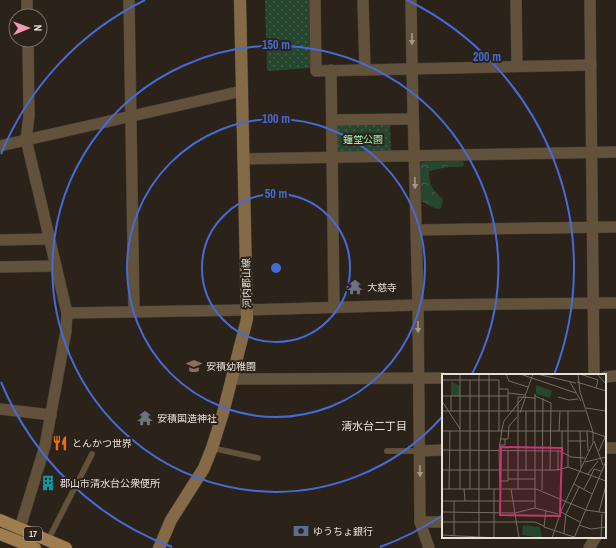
<svg xmlns="http://www.w3.org/2000/svg" width="616" height="548" viewBox="0 0 616 548" font-family="'Archivo Narrow','Noto Sans JP',sans-serif">
<style>
.forest{fill:url(#forest-crowns)}
.park{fill:url(#park-dots)}
.lines{fill:none;stroke-linecap:round;stroke-linejoin:round}
.lane-casing{stroke:#453d34;stroke-width:6}
.street-casing{stroke:#453d34;stroke-width:12}
.secondary-casing{stroke:#453d34;stroke-width:13}
.primary-casing{stroke:#453d34;stroke-width:13}
.lane{stroke:#62513b;stroke-width:5.5}
.street{stroke:#62513b;stroke-width:11}
.secondary{stroke:#856a47;stroke-width:12}
.primary{stroke:#9f7d4f;stroke-width:12}
.oneway{fill:#a4988a}
.ring{fill:none;stroke:#456bd8;stroke-width:2}
.labels{text-anchor:middle;stroke-width:4;stroke-linejoin:round;paint-order:stroke}
.shield{fill:#2b2219;stroke:#aea79f;stroke-width:1}
.shield-label{font-size:9px;font-weight:bold;fill:#e6e0d9}
.park-label{font-size:10px;fill:#9eefae;stroke:#2b2219}
.street-label{font-size:10px;fill:#e6e0d9;stroke:#2b2219}
.poi-label{font-size:10px;fill:#e6e0d9;stroke:#2b2219;text-anchor:start}
.neighbourhood-label{font-size:11px;fill:#e6e0d9;stroke:#2b2219}
.inset-road{fill:none;stroke:#766e66;stroke-width:1}
.view{fill:#c7366e;fill-opacity:0.15;stroke:#c7366e;stroke-width:2}
.inset-edge{fill:none;stroke:#e6e0d9;stroke-width:2}
.centre{fill:#456bd8;stroke:#2b2219;stroke-width:2}
.ring-label{font-size:12px;text-anchor:middle;font-weight:bold;fill:#456bd8;stroke:#2b2219;stroke-width:4;stroke-linejoin:round;paint-order:stroke}
</style>
<defs>
<pattern id="forest-crowns" width="20" height="18" patternUnits="userSpaceOnUse"><rect width="20" height="18" fill="#26462d"/><path d="M2 6a3 3 0 1 1 6 0M12 15a3 3 0 1 1 6 0" fill="none" stroke="#46604b"/></pattern>
<pattern id="park-dots" width="8" height="8" patternUnits="userSpaceOnUse"><rect width="8" height="8" fill="#26462d"/><path d="M2 2h.1M6 6h.1" fill="none" stroke="#46604b" stroke-width="1.8" stroke-linecap="round"/></pattern>
</defs>
<rect width="100%" height="100%" fill="#2b2219"/>
<path class="forest" d="M452 161H463L464 165 461 167H448L429 171C429 185 432 190 443 199L441 208C434 211 428 203 420 201L419 168 421 163 423 162Z"/>
<g class="park">
<polygon points="265,0 309,0 310,68 267,71"/>
<polygon points="338,123 390,124 391,153 337,154 336,126"/>
</g>
<g class="lines">
<defs>
<g id="lane">
<polyline points="212,448 258,458"/>
<polyline points="387,451 419,451"/>
<polyline points="48,540 92,454"/>
</g>
<g id="street">
<polyline points="27,0 27,16"/>
<polyline points="129,0 134,312"/>
<polyline points="315,0 316,71 591,65"/>
<polyline points="363,0 365,70"/>
<polyline points="411,0 412,68 418,305 420,522 429,548"/>
<polyline points="516,0 517,66"/>
<polyline points="590,0 594,375"/>
<polyline points="331,70 334,308"/>
<polyline points="332,120 413,119"/>
<polyline points="0,146 242,91"/>
<polyline points="243,159 616,152"/>
<polyline points="416,230 616,227"/>
<polyline points="0,240 49,239"/>
<polyline points="0,267 56,266"/>
<polyline points="67,313 247,310 418,305 616,303"/>
<polyline points="605,377 616,376"/>
<polyline points="231,379 443,378"/>
<polyline points="0,409 51,415"/>
<polyline points="605,448 616,448"/>
<polyline points="419,451 443,450"/>
<polyline points="420,522 443,522"/>
<polyline points="20,528 45,446 66,331 67,313 26,139 29,116 28,40"/>
<polyline points="589,548 596,537"/>
</g>
<polyline id="secondary" points="159,548 171,520 204,468 212,448 223,413 247,319 240,0"/>
<g id="primary">
<polyline points="0,520 66,548"/>
<polyline points="0,534 35,548"/>
</g>
</defs>
<use href="#lane" class="lane-casing"/>
<use href="#street" class="street-casing"/>
<use href="#secondary" class="secondary-casing"/>
<use href="#primary" class="primary-casing"/>
<use href="#lane" class="lane"/>
<use href="#street" class="street"/>
<use href="#secondary" class="secondary"/>
<use href="#primary" class="primary"/>
</g>
<defs><path id="oneway-solid" d="M-6-.8H1V-3.2L6.5 0L1 3.2V.8H-6Z"/></defs>
<g class="oneway">
<use href="#oneway-solid" transform="translate(412 39) rotate(90)"/>
<use href="#oneway-solid" transform="translate(415 183) rotate(88)"/>
<use href="#oneway-solid" transform="translate(418 327) rotate(89)"/>
<use href="#oneway-solid" transform="translate(420 471) rotate(89)"/>
</g>
<g class="ring">
<circle cx="276" cy="268" r="74"/>
<circle cx="276" cy="268" r="149"/>
<path d="M442 417A223 223 0 1 1 472 374"/>
<path d="M443 515A298 298 0 0 1 380 547M172 547A298 298 0 0 1 1 382M1 154A298 298 0 0 1 145 0M407 0A298 298 0 0 1 554 375"/>
</g>
<defs>
<symbol id="temple-bare" viewBox="-9 -9 18 18"><path d="M0-6L5-2H3V0L6.5 2.5H4V6H1.5V3h-3V6H-4V2.5H-6.5L-3 0V-2H-5Z" fill="#6b7280" stroke="#2b2219" stroke-width="2.5" paint-order="stroke"/></symbol>
<symbol id="school-bare" viewBox="-9 -9 18 18"><path d="M0-5L7-2L0 1L-7-2ZM-4 1L0 2.5L4 1V4Q0 6-4 4Z" fill="#8d6e63" stroke="#2b2219" stroke-width="2.5" paint-order="stroke"/></symbol>
<symbol id="restaurant-bare" viewBox="-9 -9 18 18"><path d="M-5-6h1v4h1v-4h1v4h1v-4h1v5L-1.5 .5V6h-2V.5L-5-1ZM5-6V6H3V1.5H1.5Q1.5-4 5-6Z" fill="#e8710a" stroke="#2b2219" stroke-width="2.5" paint-order="stroke"/></symbol>
<symbol id="building-bare" viewBox="-9 -9 18 18"><path d="M-4-6H4V6H1V3H-1V6H-4ZM-2.5-4.3h1.7v1.8h-1.7ZM.8-4.3h1.7v1.8H.8ZM-2.5-1h1.7V.8h-1.7ZM.8-1h1.7V.8H.8Z" fill="#0f9aa8" stroke="#2b2219" stroke-width="2.5" paint-order="stroke"/></symbol>
<symbol id="bank-bare" viewBox="-9 -9 18 18"><path d="M-6-4H6V4H-6ZM0-2.3a2.3 2.3 0 1 0 0 4.6a2.3 2.3 0 1 0 0-4.6Z" fill="#5c6f8a" stroke="#2b2219" stroke-width="2.5" paint-order="stroke"/></symbol>
</defs>
<g fill-rule="evenodd">
<use href="#temple-bare" x="344" y="276" width="22" height="22"/>
<use href="#school-bare" x="183" y="355" width="22" height="22"/>
<use href="#temple-bare" x="134" y="407" width="22" height="22"/>
<use href="#restaurant-bare" x="49" y="432" width="22" height="22"/>
<use href="#building-bare" x="37" y="472" width="22" height="22"/>
<use href="#bank-bare" x="290" y="520" width="22" height="22"/>
</g>
<g class="labels">
<rect class="shield" x="24" y="527" width="18" height="14" rx="3"/>
<g class="shield-label">
<text x="33" y="537">17</text>
</g>
<g class="park-label">
<text x="363" y="143">鐘堂公園</text>
</g>
<g class="street-label">
<text transform="translate(246 283) rotate(-91)" y="4">河内郡山線</text>
</g>
<g class="poi-label">
<text x="367" y="291">大慈寺</text>
<text x="206" y="370">安積幼稚園</text>
<text x="157" y="422">安積国造神社</text>
<text x="72" y="447">とんかつ世界</text>
<text x="60" y="487">郡山市清水台公衆便所</text>
<text x="313" y="535">ゆうちょ銀行</text>
</g>
<g class="neighbourhood-label">
<text x="374" y="430">清水台二丁目</text>
</g>
</g>
<g transform="translate(442 374)">
<rect width="164" height="164" fill="#2b2219"/>
<path d="M9 7 18 12V22H9ZM81 151 98 153 100 164 80 161Z" fill="#26462d"/>
<path d="M94 11 110 17 108 24 94 20Z" fill="#26462d"/>
<path class="inset-road" d="M64 0 67 7 86 13M78 0 134 19M95 0 134 9M138 0 156 6 154 14M155 0 164 10M0 6H57V57M128 8 139 27M135 8 164 17M57 15H66V19M0 22H66V37M66 22V19L83 21M83 22 91 0M93 22 109 29 108 96M116 23 127 26 136 25M0 27 18 55M144 34 164 37M0 37H143M9 37V22M78 39 84 22M0 57H147L164 63M117 57 118 37M138 57 139 94M145 57 146 77M63 65H66L67 52 75 43M126 67H144M152 67 161 91M58 71H63V65H59M0 76 118 77 129 83 143 84M116 76V96M120 77V57M157 77 163 63M143 88 164 83M126 93V37M0 96H116L126 93 164 107M84 96V37M145 101 156 87M149 102 152 95 159 97M66 105H93M57 107H66V76M132 110 150 120M0 115H94L144 136 164 139M7 115 8 57M18 115V0M22 115 23 127M28 115V6M47 115V0M58 115 57 76 60 55 62 47 82 22M69 115 77 164M76 115V23L93 24M142 115 149 102M100 116 101 24M0 127H93M12 127V161M93 134V20M104 136 102 153 132 163M0 138 73 139 93 134 116 140M119 138 138 148M157 138 164 111M0 148H93L102 152M137 151 149 155 164 153M122 159 124 140 137 113M0 161 56 164M52 163V115M37 164V0M110 164 119 137 151 69V58L138 18 136 0M132 164 164 87M159 164 160 140"/>
<path class="view" d="M59 73 120 74 118 142 58 141Z"/>
<rect width="164" height="164" class="inset-edge"/>
</g>
<circle cx="276" cy="268" r="6" class="centre"/>
<g class="ring-label">
<text x="276" y="49">150 m</text>
<text x="487" y="61">200 m</text>
<text x="276" y="123">100 m</text>
<text x="276" y="198">50 m</text>
</g>
<g transform="translate(28 28) rotate(89)"><circle r="19" fill="#2b2219" stroke="#766e66"/>
<path d="M0-3L7 15L0 10L-7 15Z" fill="#ef9ab8"/>
<text y="-6" font-size="11" font-weight="bold" text-anchor="middle" fill="#e6e0d9">N</text>
</g>
</svg>
